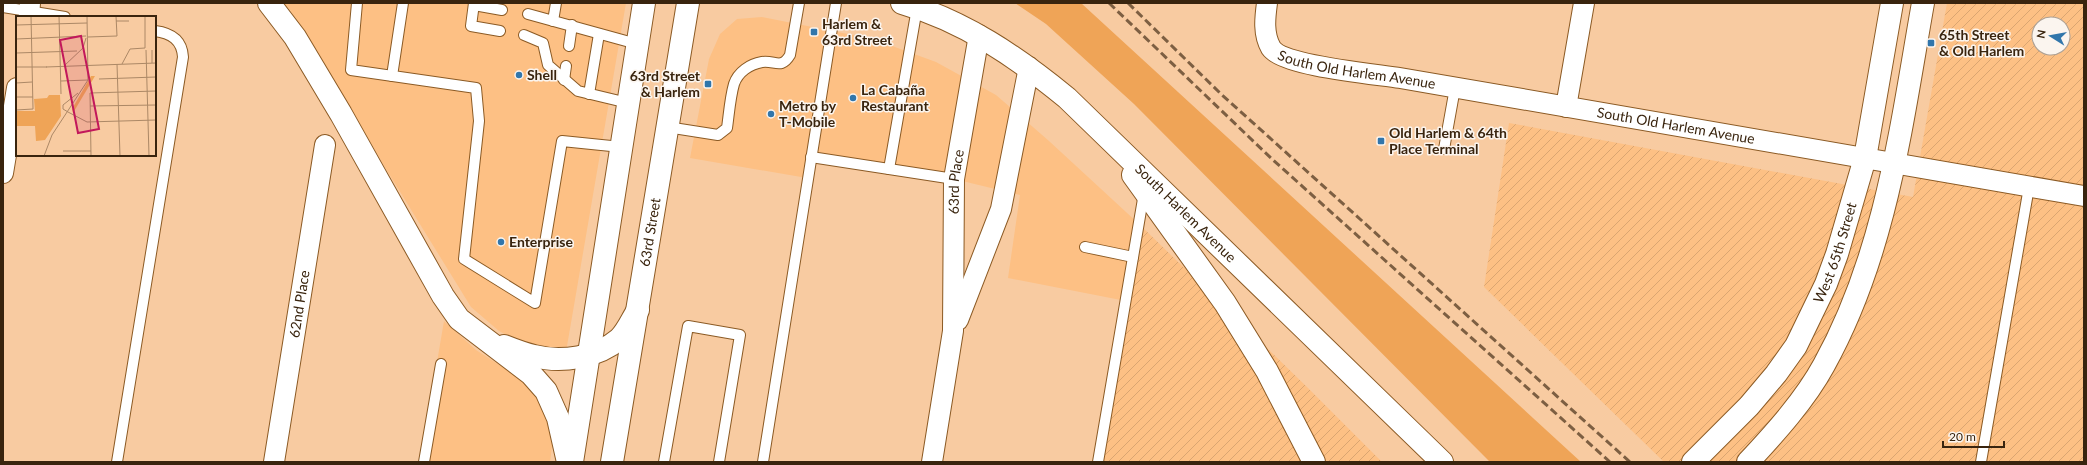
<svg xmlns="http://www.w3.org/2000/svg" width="2087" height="465" viewBox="0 0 2087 465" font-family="Lato,sans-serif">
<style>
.built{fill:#fdc084}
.industrial{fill:url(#industrial-furrows);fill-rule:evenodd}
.grass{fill:#efa457}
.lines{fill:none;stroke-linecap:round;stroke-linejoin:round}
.service-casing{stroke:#8b5a24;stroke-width:12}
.minor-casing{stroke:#8b5a24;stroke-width:22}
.tertiary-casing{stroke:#8b5a24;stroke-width:24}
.secondary-casing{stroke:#8b5a24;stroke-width:24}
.primary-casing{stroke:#8b5a24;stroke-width:24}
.service{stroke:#fff;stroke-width:10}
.minor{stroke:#fff;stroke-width:20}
.tertiary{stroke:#fff;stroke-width:22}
.secondary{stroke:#fff;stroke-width:22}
.primary{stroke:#fff;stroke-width:22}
.rail{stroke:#7d5f42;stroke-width:3;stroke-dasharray:8 4;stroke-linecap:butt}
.poi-dot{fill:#3176ab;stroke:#fbf5ef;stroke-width:1.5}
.labels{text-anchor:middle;stroke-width:3;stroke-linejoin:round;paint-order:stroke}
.poi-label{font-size:14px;font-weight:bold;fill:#39240e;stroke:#fbf5ef;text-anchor:start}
.street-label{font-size:14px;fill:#39240e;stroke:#fbf5ef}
.inset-road{fill:none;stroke:#ac8866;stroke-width:1}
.view{fill:#c2185b;fill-opacity:0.15;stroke:#c2185b;stroke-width:2}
.inset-edge{fill:none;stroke:#39240e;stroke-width:2}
</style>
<defs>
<pattern id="industrial-furrows" width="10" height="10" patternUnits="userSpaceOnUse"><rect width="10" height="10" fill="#fdc084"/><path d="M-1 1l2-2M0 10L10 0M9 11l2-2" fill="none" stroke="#daa571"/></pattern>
</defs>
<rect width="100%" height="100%" fill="#f8cba1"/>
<g class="built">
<polygon points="283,3 626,3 566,352 528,346 499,331 471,307 386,169 333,78 290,10"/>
<polygon points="762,17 873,39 936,62 996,95 1049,141 1139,224 1126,301 1008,278 1020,195 954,179 811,157 807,178 690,158 709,59 720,34 737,19"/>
<polygon points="444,321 476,350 532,386 554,432 550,462 420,462"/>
</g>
<g class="industrial">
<path d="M1947 3H2084V462H1664L1484 287 1509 123 1913 197ZM2039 24H2063V48H2039Z"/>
<polygon points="1139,224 1307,387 1382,462 1098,462"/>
</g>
<polygon class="grass" points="1015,3 1081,3 1581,462 1490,462 1134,104 1046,24"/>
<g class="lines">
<defs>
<g id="service">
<polyline points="357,3 351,70 476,88 479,121 464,259 535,303 562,141 621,147"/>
<polyline points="474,3 471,26 500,31"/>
<polyline points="474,5 502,10"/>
<polyline points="3,7 65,17"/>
<polyline points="528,14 637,44"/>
<polyline points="553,21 556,3"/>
<polyline points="524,35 543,43 548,65 578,91 628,103"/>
<polyline points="569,46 572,25"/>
<polyline points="392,76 403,3"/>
<polyline points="564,80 566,66"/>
<polyline points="589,94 599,34"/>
<path d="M667 127 718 135 727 128C729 114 730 98 734 84 738 72 750 64 762 62 775 60 781 70 790 55L799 3"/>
<polyline points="1444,149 1455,88"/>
<polyline points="811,157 954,179"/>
<polyline points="889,169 917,8"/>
<polyline points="1085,247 1133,257"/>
<path d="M117 462 183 57C182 40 171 33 155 31"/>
<polyline points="424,462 441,364"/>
<polyline points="664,462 688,326 740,335 719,462"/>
<polyline points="763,462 836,3"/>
<polyline points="1098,462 1144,193"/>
<polyline points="1981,462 2029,187"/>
</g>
<g id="minor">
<path id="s1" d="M1267 3C1265 18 1263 34 1271 48 1283 66 1375 74 1400 78L2084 196"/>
<polyline points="29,17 30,3"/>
<polyline points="1566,107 1584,3"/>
<polyline points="3,173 17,88"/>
<polyline points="958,320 1001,209 1029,67"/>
<path id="s2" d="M274 462 325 145"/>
<path id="s3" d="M932 462 953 331 954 179 979 35"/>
</g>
<g id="tertiary">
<path id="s4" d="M1693 462 1749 406 1776 374 1796 346 1826 284 1837 254 1865 158 1892 3"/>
<path d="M1748 462C1775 433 1805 400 1824 365 1886 253 1901 127 1923 3"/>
</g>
<g id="secondary">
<polyline points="572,462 644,3"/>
<path id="s5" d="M612 462 688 3"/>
</g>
<g id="primary">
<polyline points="269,3 295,37 341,114 443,296 459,319 531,374 546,391 558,418 568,462"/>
<path id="s6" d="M902 3C964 21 1017 57 1067 98L1442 462"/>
<polyline points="1133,175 1225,303 1267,371 1314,462"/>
<path d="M504 346C514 350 524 354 534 356 561 363 597 358 619 339 627 332 632 319 638 310"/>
</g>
</defs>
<use href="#service" class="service-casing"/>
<use href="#minor" class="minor-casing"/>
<use href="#tertiary" class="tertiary-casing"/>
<use href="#secondary" class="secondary-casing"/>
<use href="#primary" class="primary-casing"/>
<use href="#service" class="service"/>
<use href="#minor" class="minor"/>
<use href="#tertiary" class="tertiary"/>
<use href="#secondary" class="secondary"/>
<use href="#primary" class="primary"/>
<g class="rail">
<polyline points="1109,3 1273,160 1610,462"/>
<polyline points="1128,3 1221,94 1630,462"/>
</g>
</g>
<g class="poi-dot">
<rect x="810" y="28" width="8" height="8" rx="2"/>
<rect x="1927" y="39" width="8" height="8" rx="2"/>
<circle cx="519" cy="75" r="4"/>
<rect x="704" y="80" width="8" height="8" rx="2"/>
<circle cx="853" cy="98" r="4"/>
<circle cx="771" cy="114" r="4"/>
<rect x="1377" y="137" width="8" height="8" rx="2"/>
<circle cx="501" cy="242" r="4"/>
</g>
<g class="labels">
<g class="poi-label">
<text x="822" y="29">Harlem &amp;<tspan x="822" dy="16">63rd Street</tspan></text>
<text x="1939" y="40">65th Street<tspan x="1939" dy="16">&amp; Old Harlem</tspan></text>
<text x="527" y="80">Shell</text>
<text x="700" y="81" text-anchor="end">63rd Street<tspan x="700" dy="16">&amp; Harlem</tspan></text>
<text x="861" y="95">La Cabaña<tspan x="861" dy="16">Restaurant</tspan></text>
<text x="779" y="111">Metro by<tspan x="779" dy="16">T-Mobile</tspan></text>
<text x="1389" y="138">Old Harlem &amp; 64th<tspan x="1389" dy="16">Place Terminal</tspan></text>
<text x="509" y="247">Enterprise</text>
</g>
<g class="street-label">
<text dy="5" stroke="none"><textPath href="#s1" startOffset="136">South Old Harlem Avenue</textPath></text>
<text dy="5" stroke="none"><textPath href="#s1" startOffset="460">South Old Harlem Avenue</textPath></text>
<text dy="5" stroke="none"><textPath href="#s3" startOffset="282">63rd Place</textPath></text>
<text dy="5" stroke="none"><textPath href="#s6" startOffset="357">South Harlem Avenue</textPath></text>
<text dy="5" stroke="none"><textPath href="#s5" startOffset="233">63rd Street</textPath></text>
<text dy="5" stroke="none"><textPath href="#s4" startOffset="257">West 65th Street</textPath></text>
<text dy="5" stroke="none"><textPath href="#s2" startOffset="160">62nd Place</textPath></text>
</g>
</g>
<g transform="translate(16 16)">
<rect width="140" height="140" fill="#f8cba1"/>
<path d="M75 60H79L57 97 56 93Z" fill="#efa457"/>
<path d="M33 79H44L45 100 29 124 20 125 19 110H0V95H19L18 83 31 82Z" fill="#efa457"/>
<path class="inset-road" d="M43 0 45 78M100 5H113M0 9 71 7M72 21 101 20 100 0M0 23 70 20M130 34 133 140M136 34V47M0 37 61 35M101 48 104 140M106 48 114 33 129 32V0M49 49 67 32 70 22M0 51H31M30 51 140 47M83 63 140 61M45 65 72 64M0 67 16 66M0 81H17M74 90 140 89M0 94 17 93 15 0M52 96 71 106 140 104M52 96 47 93V89L62 77M47 135H75M28 140 36 119 72 64 71 0M75 140 74 77 140 75"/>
<path class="view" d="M65 20 83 113 62 117 44 24Z"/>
<rect width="140" height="140" class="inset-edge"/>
</g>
<rect width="2087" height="465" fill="none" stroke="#39240e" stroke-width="8"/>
<g transform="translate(2051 36) rotate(281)"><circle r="19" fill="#fbf5ef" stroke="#ada195"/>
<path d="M0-3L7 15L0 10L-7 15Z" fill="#3176ab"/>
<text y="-6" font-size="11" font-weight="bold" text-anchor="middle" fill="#39240e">N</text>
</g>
<path d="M1943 441v6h61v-6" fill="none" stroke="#39240e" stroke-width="2"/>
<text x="1949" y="441" font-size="12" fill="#39240e" stroke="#fbf5ef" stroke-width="3" paint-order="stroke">20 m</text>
</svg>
